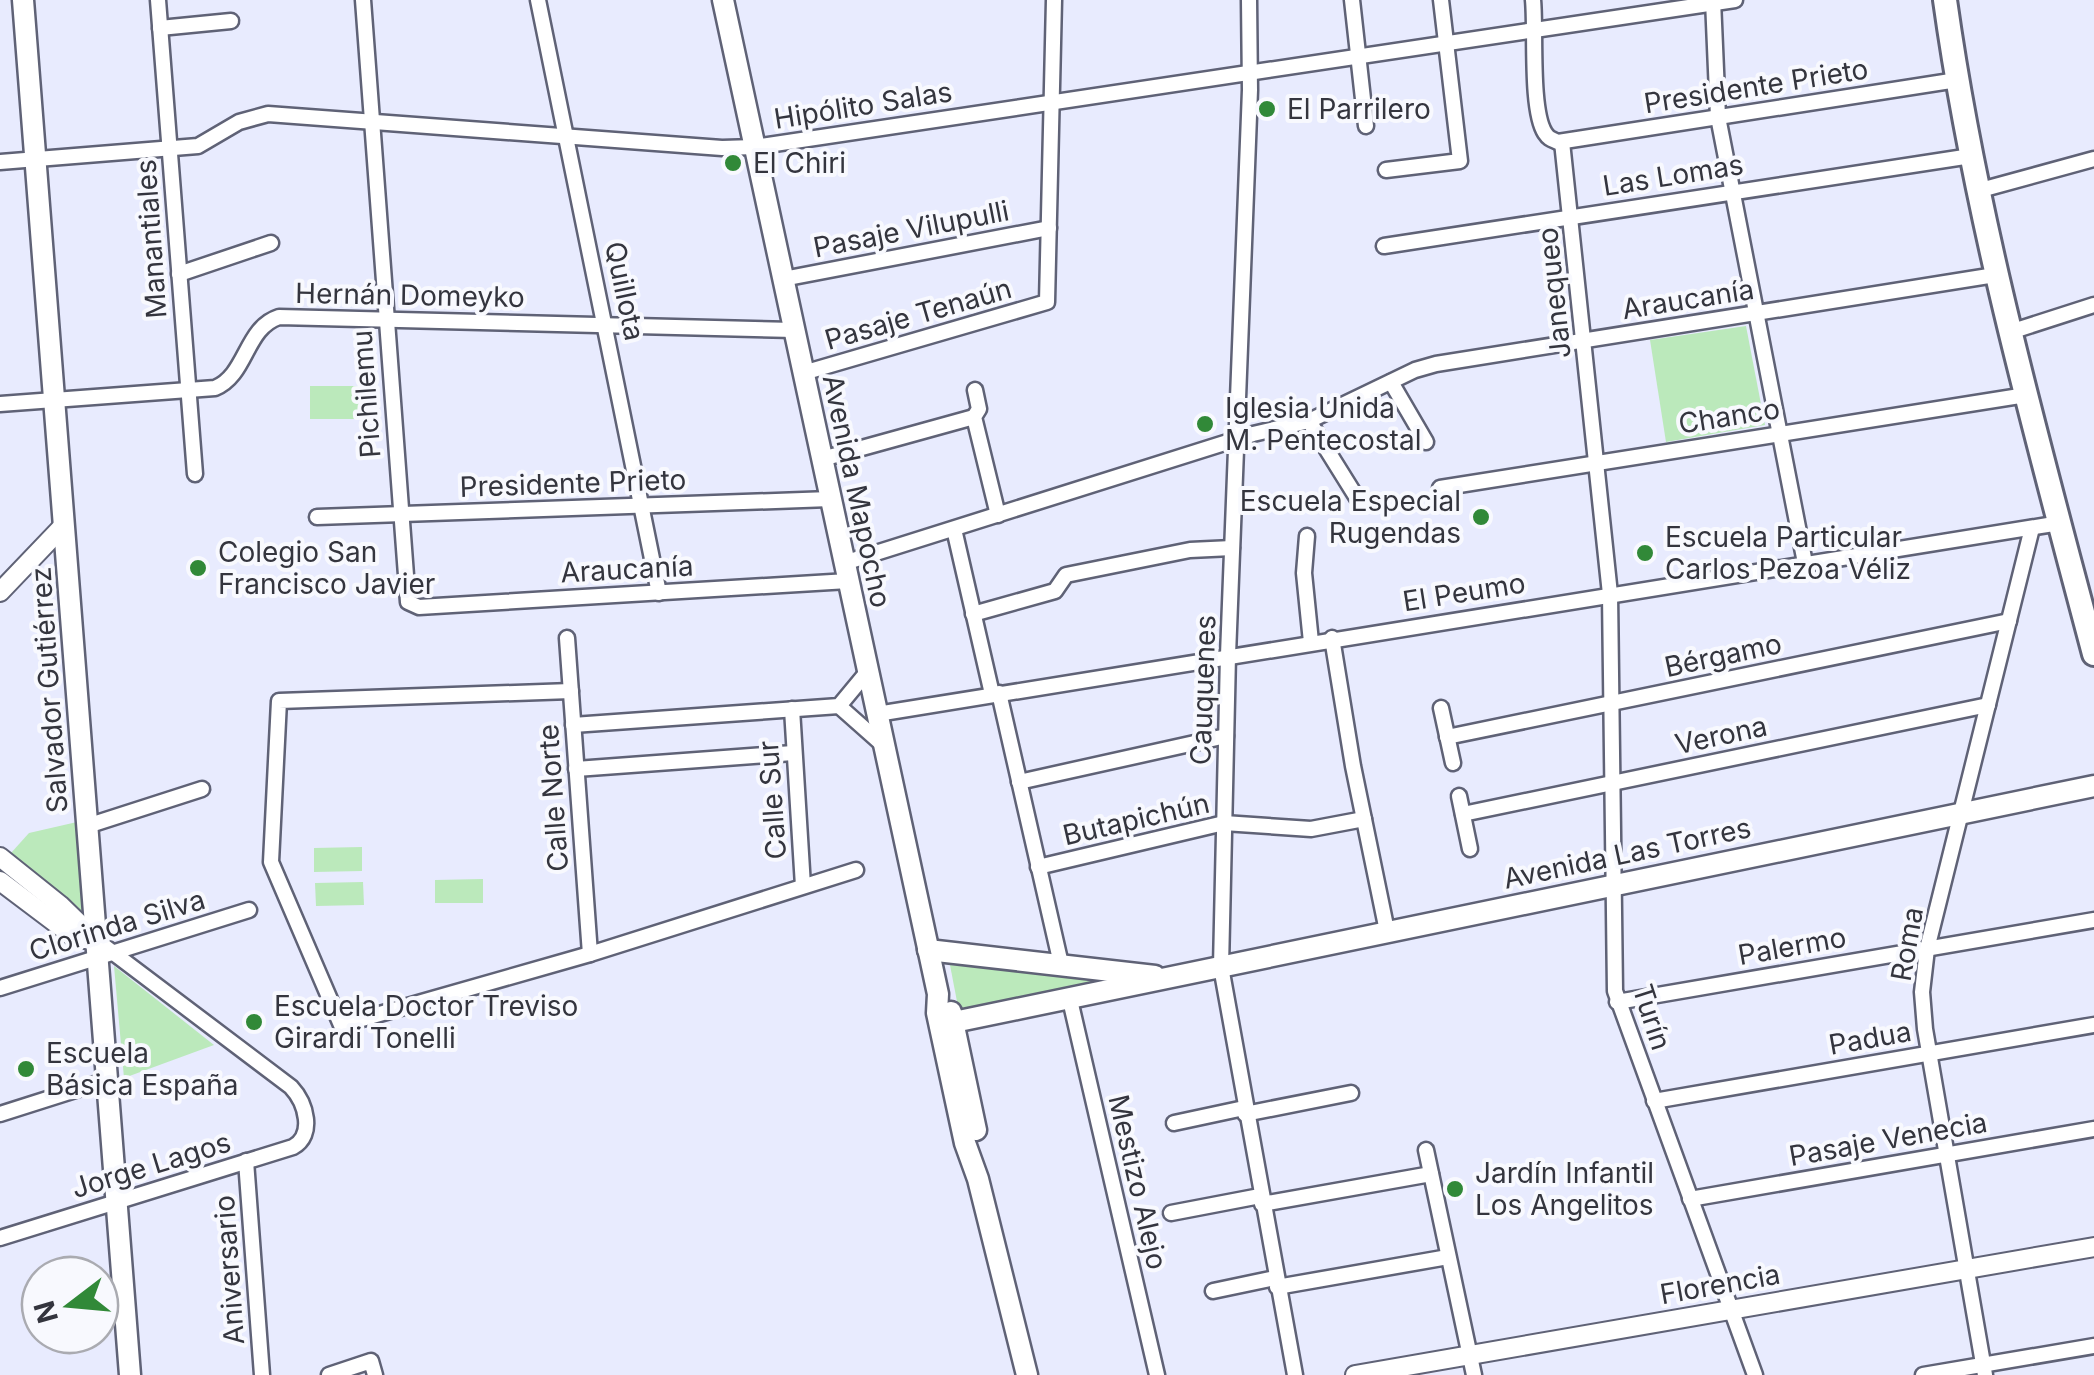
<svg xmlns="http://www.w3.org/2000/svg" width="2094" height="1375" viewBox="0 0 2094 1375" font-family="Inter,sans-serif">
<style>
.green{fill:#bbe9bb}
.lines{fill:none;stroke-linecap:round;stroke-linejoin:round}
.minor-casing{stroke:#5f6276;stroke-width:19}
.tertiary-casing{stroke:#5f6276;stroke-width:22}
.secondary-casing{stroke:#5f6276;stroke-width:25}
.primary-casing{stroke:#5f6276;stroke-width:28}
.minor{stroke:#fff;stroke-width:14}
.tertiary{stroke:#fff;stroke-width:18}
.secondary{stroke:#fff;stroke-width:20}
.primary{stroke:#fff;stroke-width:22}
.poi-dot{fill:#318938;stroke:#f8f9fe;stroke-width:4}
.labels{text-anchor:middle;stroke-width:8;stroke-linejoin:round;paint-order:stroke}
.street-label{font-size:28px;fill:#34353e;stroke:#f8f9fe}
.poi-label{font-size:28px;fill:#34353e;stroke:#f8f9fe;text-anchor:start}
</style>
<rect width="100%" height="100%" fill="#e8ebfe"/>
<g class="green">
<polygon points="1746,326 1765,425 1666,442 1650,340"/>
<rect x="310" y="386" width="55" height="33"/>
<polygon points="77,822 85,917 11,853 29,833"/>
<polygon points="362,847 362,871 314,872 314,848"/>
<polygon points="483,879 483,903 435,903 435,880"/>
<polygon points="363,882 364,905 316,906 315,883"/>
<polygon points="950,965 1128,979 959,1012"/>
<polygon points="114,966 214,1045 124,1078"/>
</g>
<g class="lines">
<defs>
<g id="minor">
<polyline points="158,0 195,474"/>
<polyline points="363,0 408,602 419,607 848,581"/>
<polyline points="538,0 659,593"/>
<polyline points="1249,0 1250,90 1228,655 1221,967 1295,1375"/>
<polyline points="1352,0 1366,126"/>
<path d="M1533 0C1536 29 1530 110 1545 133 1549 139 1551 139 1558 142L1957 80"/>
<polyline points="1713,0 1718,117 1805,563"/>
<polyline points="160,28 231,21"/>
<polyline points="1562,142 1610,594 1615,991 1755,1375"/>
<polyline points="0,162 198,146 239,122 268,114 722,148 755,147 1735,0"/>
<polyline points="1386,170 1460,161 1441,0"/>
<polyline points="1977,191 2094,159"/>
<polyline points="1384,246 1971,156"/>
<polyline points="179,274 271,243"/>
<polyline points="783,279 1049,228"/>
<polyline points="2010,332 2094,305"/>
<polyline points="803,373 1047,302 1054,0"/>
<polyline points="1391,382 1426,442"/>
<polyline points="975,390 979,409 974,417 998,515"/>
<path d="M0 404 215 388C247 375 245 328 279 317L794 330"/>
<polyline points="1309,421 1357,498"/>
<polyline points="822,459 974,417"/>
<polyline points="1440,488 2026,395"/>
<polyline points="317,517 830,499"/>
<polyline points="954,529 992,694"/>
<polyline points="1307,536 1304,573 1311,642"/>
<polyline points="844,563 1253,434 1309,421 1415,370 1436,364 1995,275"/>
<polyline points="973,614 1055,591 1066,575 1190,550 1232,548"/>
<polyline points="567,638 590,954"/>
<polyline points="1332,638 1353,766 1387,931"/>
<polyline points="571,691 279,701 271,862 341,1025 590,954 856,870"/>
<polyline points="999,693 1061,964"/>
<polyline points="839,706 883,745"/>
<polyline points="1441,708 1453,763"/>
<polyline points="792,709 803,886"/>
<polyline points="877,714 2060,523"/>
<polyline points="573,725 839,706 868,671"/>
<polyline points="1447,737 2009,621"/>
<polyline points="576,769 793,753"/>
<polyline points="1019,782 1226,736"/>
<polyline points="1459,796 1470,849"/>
<polyline points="1463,814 1988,705"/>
<polyline points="87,826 202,789"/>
<polyline points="1038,867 1224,823 1311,829 1364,819"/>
<polyline points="0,988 249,910"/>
<polyline points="1070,1000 1157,1375"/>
<polyline points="1617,1002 2094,920"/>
<polyline points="1654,1101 2094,1025"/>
<polyline points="0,1114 107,1080"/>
<polyline points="1245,1114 1351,1093"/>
<polyline points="1174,1123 1244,1108"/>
<polyline points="1426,1150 1474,1375"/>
<polyline points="246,1161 262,1375"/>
<polyline points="1690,1199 2094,1129"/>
<polyline points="1262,1204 1431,1174"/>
<polyline points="1171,1213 1260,1196"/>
<path d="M0 1238 293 1147C315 1135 306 1103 291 1087L95 939"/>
<polyline points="1277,1287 1448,1257"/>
<polyline points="1213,1291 1275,1278"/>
<polyline points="329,1375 371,1361 375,1375"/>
<polyline points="1923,1375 2094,1346"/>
<polyline points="1985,1375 1925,1029 1922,992 1927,949 2032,528"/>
</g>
<g id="tertiary">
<polyline points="0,592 64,525"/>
<polyline points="0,857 60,905 95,939"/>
<polyline points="0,881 77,939 95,939"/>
<polyline points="1355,1375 2094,1247"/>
</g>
<g id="secondary">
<polyline points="23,0 130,1375"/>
<polyline points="723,0 938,994 937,1013 965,1143 978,1179 1027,1375"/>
<polyline points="928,950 1155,976"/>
<polyline points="951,1012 976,1130"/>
<polyline points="954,1022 2094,786"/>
</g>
<path id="primary" d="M1945 0C1976 222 2037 438 2094 654"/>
</defs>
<use href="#minor" class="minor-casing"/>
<use href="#tertiary" class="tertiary-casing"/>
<use href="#secondary" class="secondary-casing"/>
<use href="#primary" class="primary-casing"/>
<use href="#minor" class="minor"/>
<use href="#tertiary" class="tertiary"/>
<use href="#secondary" class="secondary"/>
<use href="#primary" class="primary"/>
</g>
<g class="poi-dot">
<circle cx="1267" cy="109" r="10"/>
<circle cx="733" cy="163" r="10"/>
<circle cx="1205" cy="424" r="10"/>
<circle cx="1481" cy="517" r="10"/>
<circle cx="1645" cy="553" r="10"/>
<circle cx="198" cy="568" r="10"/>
<circle cx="254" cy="1022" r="10"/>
<circle cx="26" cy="1069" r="10"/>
<circle cx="1455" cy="1189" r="10"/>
</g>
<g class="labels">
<g class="street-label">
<text transform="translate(1756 86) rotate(-9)" y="10">Presidente Prieto</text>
<text transform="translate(863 105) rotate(-9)" y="10">Hipólito Salas</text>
<text transform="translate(1673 175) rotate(-9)" y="10">Las Lomas</text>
<text transform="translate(911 229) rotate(-11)" y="10">Pasaje Vilupulli</text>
<text transform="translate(151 239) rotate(-94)" y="10">Manantiales</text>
<text transform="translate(625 291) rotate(78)" y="10">Quillota</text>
<text transform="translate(1554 293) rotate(-96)" y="10">Janequeo</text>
<text transform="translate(410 295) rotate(1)" y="10">Hernán Domeyko</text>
<text transform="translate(1688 299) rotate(-9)" y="10">Araucanía</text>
<text transform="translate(918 314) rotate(-16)" y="10">Pasaje Tenaún</text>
<text transform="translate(366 394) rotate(-94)" y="10">Pichilemu</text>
<text transform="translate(1729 416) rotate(-9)" y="10">Chanco</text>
<text transform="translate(573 483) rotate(-2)" y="10">Presidente Prieto</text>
<text transform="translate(857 491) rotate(78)" y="10">Avenida Mapocho</text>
<text transform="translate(627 569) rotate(-3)" y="10">Araucanía</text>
<text transform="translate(1464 592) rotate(-9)" y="10">El Peumo</text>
<text transform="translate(1723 655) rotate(-12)" y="10">Bérgamo</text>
<text transform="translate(49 690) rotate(-94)" y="10">Salvador Gutiérrez</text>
<text transform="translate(1203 690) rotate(-88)" y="10">Cauquenes</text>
<text transform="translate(1721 735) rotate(-12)" y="10">Verona</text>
<text transform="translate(553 798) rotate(-94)" y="10">Calle Norte</text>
<text transform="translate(772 800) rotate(-94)" y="10">Calle Sur</text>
<text transform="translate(1136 819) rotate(-13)" y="10">Butapichún</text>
<text transform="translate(1627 853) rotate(-12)" y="10">Avenida Las Torres</text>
<text transform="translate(117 925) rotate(-17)" y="10">Clorinda Silva</text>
<text transform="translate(1907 944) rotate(-80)" y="10">Roma</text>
<text transform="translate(1792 946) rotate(-10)" y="10">Palermo</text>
<text transform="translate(1652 1017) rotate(72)" y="10">Turín</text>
<text transform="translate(1870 1038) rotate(-10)" y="10">Padua</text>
<text transform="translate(1888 1139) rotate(-10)" y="10">Pasaje Venecia</text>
<text transform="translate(151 1165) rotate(-17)" y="10">Jorge Lagos</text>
<text transform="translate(1138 1182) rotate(77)" y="10">Mestizo Alejo</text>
<text transform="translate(229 1270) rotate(-94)" y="10">Aniversario</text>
<text transform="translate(1720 1284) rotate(-10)" y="10">Florencia</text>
</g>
<g class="poi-label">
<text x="1287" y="119">El Parrilero</text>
<text x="753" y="173">El Chiri</text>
<text x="1225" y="418">Iglesia Unida<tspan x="1225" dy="32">M. Pentecostal</tspan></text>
<text x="1461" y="511" text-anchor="end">Escuela Especial<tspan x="1461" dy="32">Rugendas</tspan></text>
<text x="1665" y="547">Escuela Particular<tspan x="1665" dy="32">Carlos Pezoa Véliz</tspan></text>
<text x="218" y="562">Colegio San<tspan x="218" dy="32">Francisco Javier</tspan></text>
<text x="274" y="1016">Escuela Doctor Treviso<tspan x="274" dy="32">Girardi Tonelli</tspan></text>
<text x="46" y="1063">Escuela<tspan x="46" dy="32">Básica España</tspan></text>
<text x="1475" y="1183">Jardín Infantil<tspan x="1475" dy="32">Los Angelitos</tspan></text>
</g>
</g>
<g transform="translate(70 1305) rotate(254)"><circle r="48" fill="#f8f9fe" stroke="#aaabb1" stroke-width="2.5"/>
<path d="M0-8L18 38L0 25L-18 38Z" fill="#318938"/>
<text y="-15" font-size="28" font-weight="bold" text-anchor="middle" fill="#34353e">N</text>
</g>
</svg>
